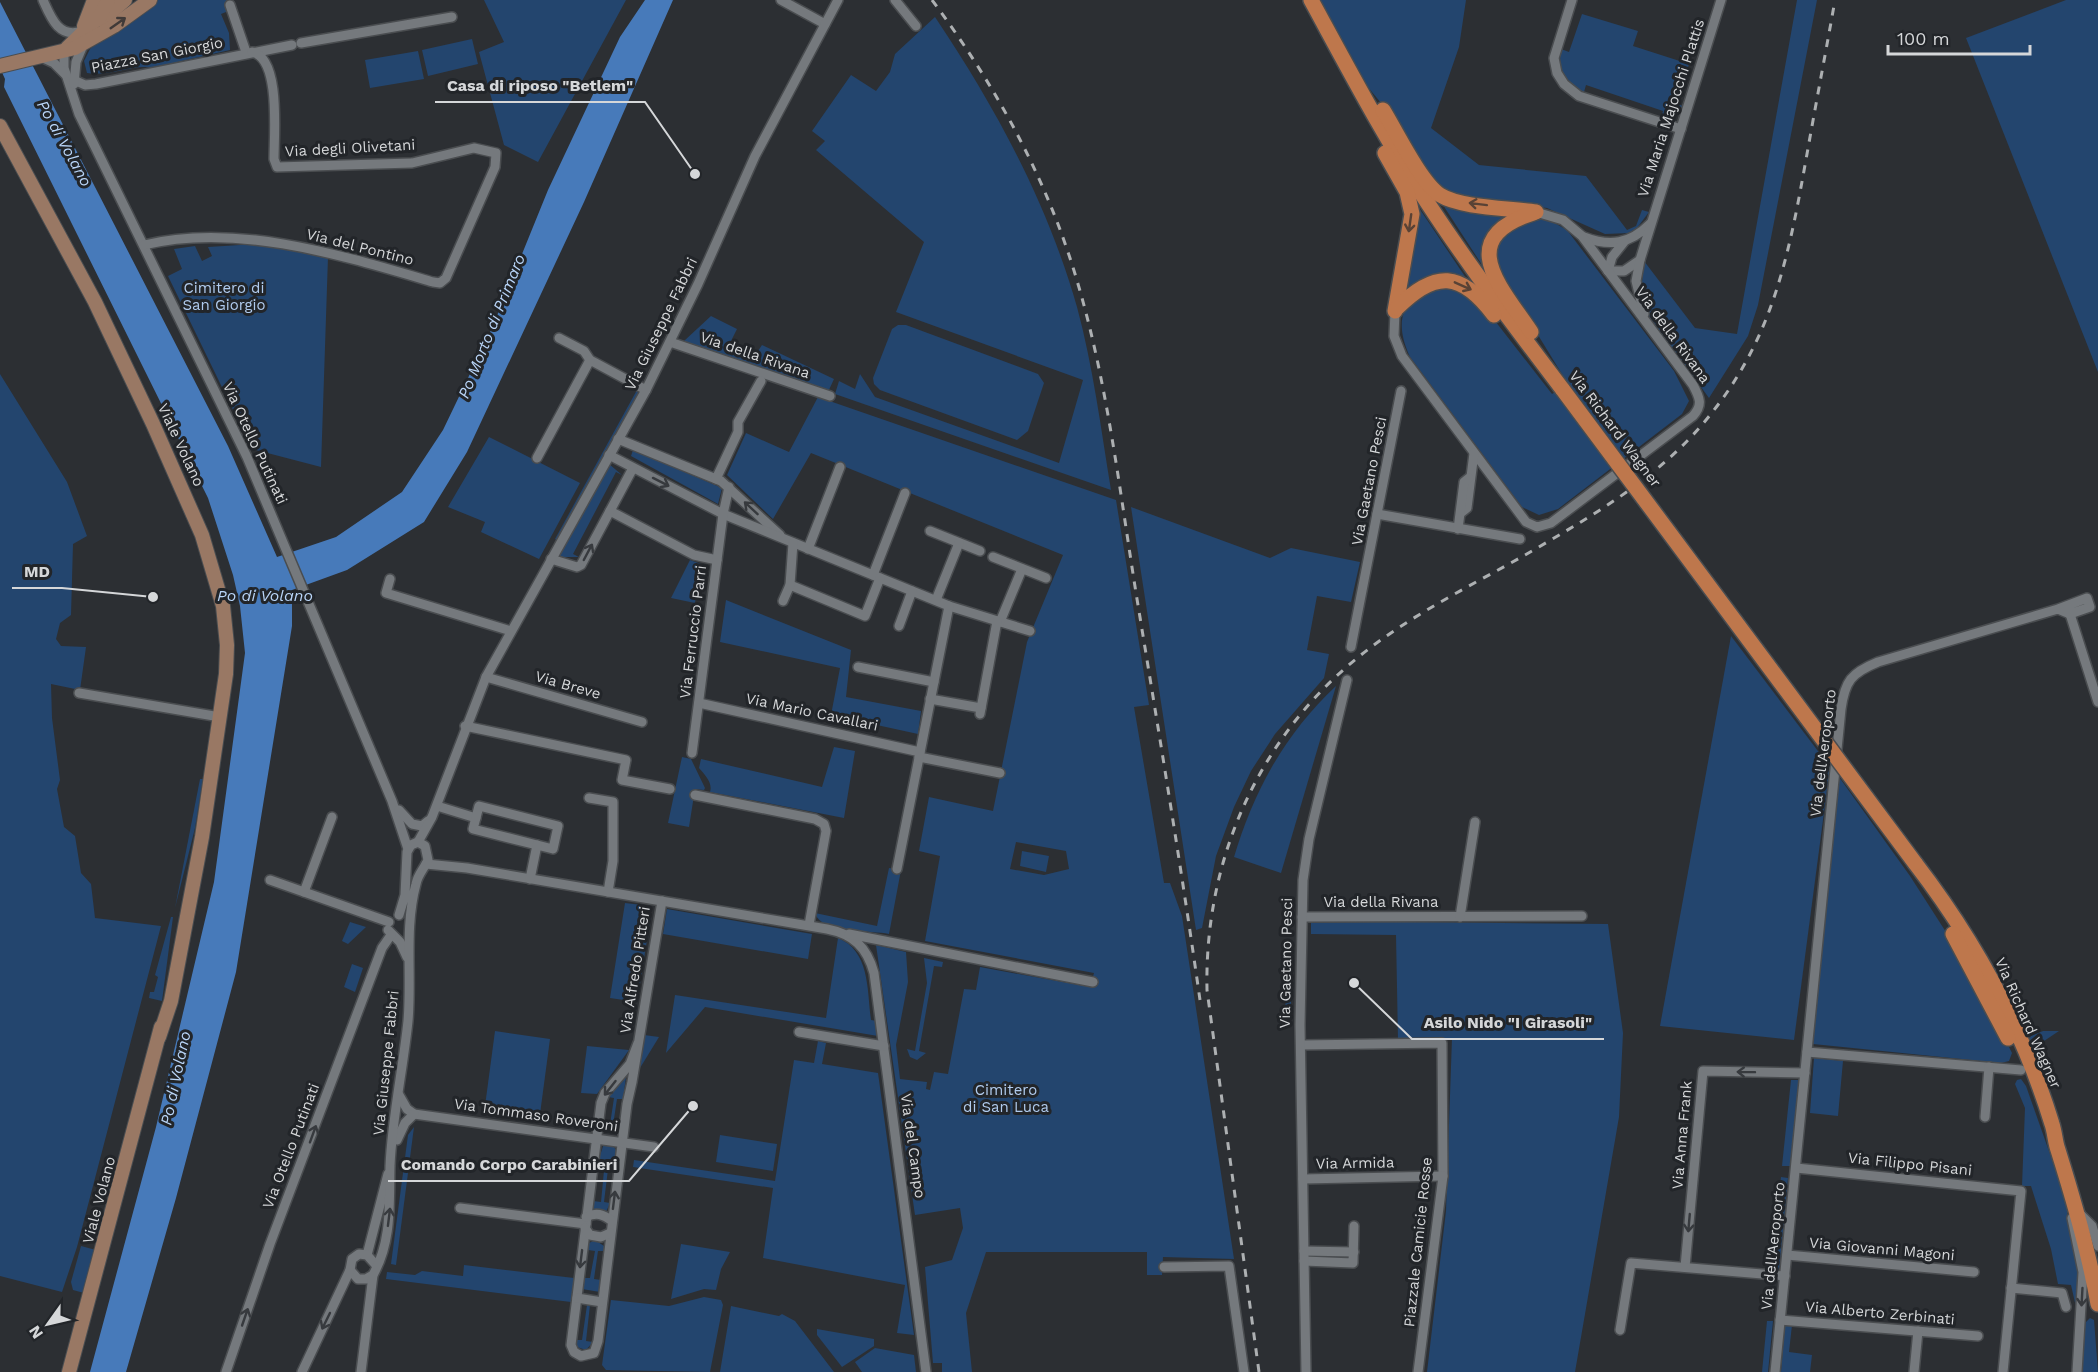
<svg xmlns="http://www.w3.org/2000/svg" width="2098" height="1372" viewBox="0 0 2098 1372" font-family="'Work Sans',sans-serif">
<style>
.green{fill:#23456e;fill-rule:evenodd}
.water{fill:#477aba}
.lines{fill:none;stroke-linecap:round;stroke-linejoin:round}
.minor-casing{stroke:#4a4d50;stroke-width:12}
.secondary-casing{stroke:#4a4d50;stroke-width:16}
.primary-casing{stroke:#4a4d50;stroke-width:18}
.minor{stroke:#75797d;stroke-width:9}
.secondary{stroke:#997864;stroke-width:14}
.primary{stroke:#be774c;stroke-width:15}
.rail{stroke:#adb0b2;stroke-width:3;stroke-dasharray:8 8;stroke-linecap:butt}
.primary-bridge-casing{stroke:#4a4d50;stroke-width:18;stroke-linecap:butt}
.primary-bridge{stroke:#be774c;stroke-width:15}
.oneway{stroke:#403a38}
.oneway2{stroke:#594235}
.oneway3{stroke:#373a3e}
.labels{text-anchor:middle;stroke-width:6;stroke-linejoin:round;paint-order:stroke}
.street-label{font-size:15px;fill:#d5d7d9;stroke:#222529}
.park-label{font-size:15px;fill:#b0cbee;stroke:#222529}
.water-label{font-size:16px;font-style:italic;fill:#b9d5f8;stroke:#222529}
.leader{fill:none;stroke:#d5d7d9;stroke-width:2}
.callout-dot{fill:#d5d7d9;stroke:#222529;stroke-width:2}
.callout-label{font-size:16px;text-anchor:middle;font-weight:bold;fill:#d5d7d9;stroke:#222529;stroke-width:6;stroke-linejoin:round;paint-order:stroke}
</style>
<rect width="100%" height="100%" fill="#2c2f33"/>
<g class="green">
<path d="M153 0H228L231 10 221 14 229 33 230 50 151 68C136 63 108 77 87 73L84 61 90 49Z"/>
<polygon points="484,0 626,0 538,162 504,145 479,52 504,42"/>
<polygon points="1320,0 1466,0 1459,47 1431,128 1479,165 1586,176 1627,230 1636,226 1642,210 1649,212 1637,228 1630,233 1605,234 1547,208 1471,199 1446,193 1433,184 1386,109 1367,86"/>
<polygon points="1797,0 1817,0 1758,305 1748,336 1709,398 1647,313 1641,293 1644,261 1695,328 1737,334"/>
<polygon points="2066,0 2098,0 2098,372 1966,38"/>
<path d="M1582 14 1638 31 1633 46 1689 64 1677 104 1683 106 1675 116 1661 117 1663 111 1586 85 1584 92C1566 86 1557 67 1561 49L1569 52Z"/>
<path d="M935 17C996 108 1047 202 1077 307 1093 366 1101 429 1111 490L835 394 839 381 855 389 860 374 875 397 1059 463 1083 380 896 312 924 242 816 150 825 141 812 131 851 75 876 91 890 72 895 54Z"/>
<polygon points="472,39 478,64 428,76 422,50"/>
<polygon points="418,51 424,79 370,88 365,60"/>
<polygon points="1441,202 1517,214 1506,219 1486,271"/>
<polygon points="1417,205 1470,284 1406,293"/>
<path d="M1533 218 1551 221 1567 230 1674 371 1689 401 1682 414 1558 509 1539 515 1522 507 1410 357C1388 309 1412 289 1459 287L1485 308 1552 394 1568 384 1538 335 1502 285 1495 249 1508 229Z"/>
<polygon points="256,244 328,257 321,467 252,449 168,276 182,269 174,249 195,246 202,261 212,256 208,247"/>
<polygon points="711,316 737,329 728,347 752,360 762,345 834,379 828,392 687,345 684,341"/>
<polygon points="898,325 906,325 1038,374 1044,383 1028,431 1017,440 880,390 874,384 873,378 892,329"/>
<polygon points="0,374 67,482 87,536 73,544 71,615 60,623 56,639 61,646 86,647 80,690 51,684 52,718 60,780 57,789 64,827 75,836 81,873 91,884 95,918 161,926 77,1247 62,1292 0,1276"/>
<polygon points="637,390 641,392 558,541 555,539"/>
<path d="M818 397 1116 500 1149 705 1134 707 1164 883H1170L1182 916 1234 1259 1163 1257 1162 1275H1147V1252H986L966 1313 972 1372H942V1363H933L925 1267 952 1260 963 1228 960 1208 915 1215 876 945 906 952 908 982 896 1045 900 1079 927 1082 926 1089 930 1090 934 1072 948 1074 964 989 976 990 980 967 1090 987 1094 973 925 941 940 856 919 851 929 797 993 811 1027 642 1063 555 811 453 773 519 727 475 746 433 789 452ZM1016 842 1066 851 1069 869 1044 875 1010 869Z"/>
<polygon points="489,437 580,483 539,559 481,532 485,522 448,507"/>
<polygon points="633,450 722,488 718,504 631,456"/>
<polygon points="609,464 622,475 616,472 573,554 579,557 557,557"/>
<polygon points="1131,507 1270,558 1291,548 1360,562 1351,602 1317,596 1307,650 1329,654 1324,678 1275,734 1251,771 1234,807 1216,856 1202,928 1196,930"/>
<polygon points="690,560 701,564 695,603 671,598"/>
<polygon points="726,600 851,650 846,697 921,711 918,734 831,715 840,668 720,642"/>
<polygon points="1731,636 1830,767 1794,1040 1660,1026"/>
<path d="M1336 686 1281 873 1234 857C1254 790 1285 734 1336 686Z"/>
<path d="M834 747 855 751 844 818 710 792C713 783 705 775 699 768L701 759 822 787Z"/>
<polygon points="682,757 691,759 705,788 704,790 695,789 689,827 668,823"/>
<polygon points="1839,777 1910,876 1971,971 2012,1053 2009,1061 2001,1063 1813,1044"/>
<polygon points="200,779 203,779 195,828 175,908"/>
<polygon points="1022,851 1049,856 1046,872 1020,866"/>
<path d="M889 868 901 870 889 934C872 930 821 934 815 913L877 926Z"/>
<polygon points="625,903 642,905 641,914 651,915 637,1002 610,998"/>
<polygon points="667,909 812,934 808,959 663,934"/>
<polygon points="171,917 173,917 162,1001 149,998 150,992 154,992 158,977 155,975"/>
<polygon points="1311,921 1608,924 1623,1033 1619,1117 1575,1372 1427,1372 1446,1211 1452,1038 1398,1040 1396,935 1311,934"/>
<polygon points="350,922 366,927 348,944 342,941"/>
<path d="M838 938C870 951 867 990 871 1020L877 1021 878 1036 705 1007 666 1053 675 995 826 1018Z"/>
<polygon points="1286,953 1291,953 1291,1019 1285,1020"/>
<polygon points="924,958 943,962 942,967 934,966 919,1051 926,1053 917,1060 910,1057 907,1049 915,1051 927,983"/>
<polygon points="352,964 363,968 355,992 344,987"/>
<polygon points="495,1031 550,1039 540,1114 485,1106"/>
<polygon points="2043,1031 2059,1031 2041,1043 2030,1044 2027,1042 2031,1036"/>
<polygon points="644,1035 659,1037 640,1068"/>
<polygon points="818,1041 826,1043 822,1064 878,1073 914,1335 897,1333 905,1285 763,1258 773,1188 633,1167 634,1160 775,1181 794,1060 814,1063"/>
<polygon points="587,1046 629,1050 597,1094 581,1093"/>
<polygon points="1814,1058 1843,1061 1838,1116 1810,1113"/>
<polygon points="626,1077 623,1099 617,1099 612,1132 609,1131 614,1098 608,1097"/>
<polygon points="2021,1079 2026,1086 2068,1205 2067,1217 2081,1277 2079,1308 2076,1307 2071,1285 2058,1284 2051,1249 2031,1186 2022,1186 2025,1108 2015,1084 2017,1080"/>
<polygon points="1791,1080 1799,1080 1790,1166 1782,1166"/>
<polygon points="414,1127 396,1265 391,1264 408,1135"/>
<polygon points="720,1135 777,1144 773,1171 716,1162"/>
<polygon points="604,1143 612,1144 616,1150 615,1161 609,1161 604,1202 610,1203 606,1212 594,1211 593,1201 601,1202 605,1160 599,1159"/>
<polygon points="1781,1177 1788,1178 1779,1271 1772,1270"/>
<polygon points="595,1240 604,1246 604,1251 598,1251 594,1279 601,1280 600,1292 582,1289 583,1278 590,1278 595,1251 588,1250 589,1243"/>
<polygon points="681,1244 730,1252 721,1269 716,1290 704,1289 671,1299"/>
<polygon points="81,1246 96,1250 84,1293 73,1290 71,1282"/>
<polygon points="464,1265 574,1278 571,1302 386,1279 387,1272 415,1275 422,1271 463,1276"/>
<polygon points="704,1297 721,1300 723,1305 710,1372 606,1370 602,1365 611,1300 669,1306"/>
<polygon points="587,1305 590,1305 586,1341 593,1342 586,1350 577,1347 576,1340 582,1340"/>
<polygon points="731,1306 779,1316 782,1314 795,1321 834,1372 720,1372"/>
<polygon points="2090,1318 2094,1320 2098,1372 2081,1372 2085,1323"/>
<polygon points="1767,1321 1773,1321 1768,1372 1762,1372"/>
<polygon points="1785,1325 1792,1325 1789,1352 1812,1355 1810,1372 1781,1372"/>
<polygon points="817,1329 874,1339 874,1346 842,1367 817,1335"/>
<polygon points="875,1348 914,1355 916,1372 862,1372 855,1362"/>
</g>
<polygon class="water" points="645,0 673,0 584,202 467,452 424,522 347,570 292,590 292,626 236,972 176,1198 126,1372 90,1372 156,1127 214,882 245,653 240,606 233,575 208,498 4,87 5,79 0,68 0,2 228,446 277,557 336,537 402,492 443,430 492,328 548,190 620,37"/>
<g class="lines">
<defs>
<g id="minor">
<path d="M43 0C51 18 59 39 82 31"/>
<polyline points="781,0 825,24"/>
<polyline points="895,0 916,26"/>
<polyline points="1572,0 1554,58 1557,73 1564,84 1579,96 1681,129"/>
<polyline points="230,5 246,52"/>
<polyline points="301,43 452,17"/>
<polyline points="64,52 64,68 79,114 247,457 392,801 408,849"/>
<polyline points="41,57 54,63 65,74"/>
<polyline points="74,80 85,85 96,84 292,45"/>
<polyline points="74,84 76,62 84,43"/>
<path d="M1584 237C1610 247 1630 244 1650 224"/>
<path d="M144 245C237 222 344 256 433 282L440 283 446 278 495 167 496 153 474 148 412 163 277 167 274 159C274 134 281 58 252 52"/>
<polyline points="1608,271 1624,271 1640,260"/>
<polyline points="1608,271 1612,257 1624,242"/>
<path d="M1395 311 1394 336 1402 356 1526 522 1537 527 1551 523 1693 416C1703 405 1700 398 1693 385L1582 236 1563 220 1536 212"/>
<polyline points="1644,314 1636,281 1640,260 1721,0"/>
<polyline points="559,338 584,351 590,360 646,390"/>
<polyline points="670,342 830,396"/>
<polyline points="618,439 721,481 780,535"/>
<polyline points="609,455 723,514 949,606 1030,631"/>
<polyline points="537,458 590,360"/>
<polyline points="716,479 738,432 738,422 761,381"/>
<polyline points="610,511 694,555 717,560"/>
<polyline points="1462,512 1467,508 1474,453"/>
<polyline points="1377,514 1520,539"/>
<polyline points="1458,529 1464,482 1469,478"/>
<polyline points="930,531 980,551"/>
<polyline points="808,549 840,467"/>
<polyline points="993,557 1046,578"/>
<polyline points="551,559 577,567 581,565 633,468"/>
<polyline points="873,575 905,493"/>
<polyline points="390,579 386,593 511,631"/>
<polyline points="790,585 865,616 880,578"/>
<polyline points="936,600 959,543"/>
<polyline points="783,601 790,585 793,543"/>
<polyline points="2070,614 2098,702"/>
<polyline points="1000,622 1022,569"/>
<polyline points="899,626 912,591"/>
<polyline points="1351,647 1401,391"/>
<polyline points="858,667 934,682"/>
<polyline points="486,677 642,722"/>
<polyline points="79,693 220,717"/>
<polyline points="930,699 981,708"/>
<polyline points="699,703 920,752"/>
<polyline points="980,714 997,621"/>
<polyline points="465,726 626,760 622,780 670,789"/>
<polyline points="692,753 723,514 729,487"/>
<polyline points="919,757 1000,773"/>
<polyline points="695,795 815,819 824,824 826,831 809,925"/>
<polyline points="589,798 613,802 613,861 608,892"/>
<polyline points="437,806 476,818"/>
<polygon points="479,806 558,826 553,849 473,829"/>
<polyline points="399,810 412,824 422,826 428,821"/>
<polyline points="418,842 432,817 486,677 646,390 698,284 755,156 838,0"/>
<path d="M426 864 467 868 827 929C853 934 867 947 874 973L926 1372"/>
<polyline points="897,869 949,606"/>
<polyline points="530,879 537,845"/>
<polyline points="270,880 389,922"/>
<polyline points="304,892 332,817"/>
<polyline points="1302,917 1582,916"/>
<polyline points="1460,917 1475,822"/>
<polyline points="388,930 400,942 407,957"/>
<polyline points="849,934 1093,982"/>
<polyline points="799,1032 884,1046"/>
<polyline points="638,1043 630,1064 605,1093 601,1103 571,1345 574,1352 581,1356 594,1353 598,1341 627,1104 632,1082 662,901"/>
<polyline points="1301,1045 1442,1043 1443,1176 1418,1372"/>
<polyline points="1807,1052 2021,1070"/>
<polyline points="399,1095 407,1109 414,1114 654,1147"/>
<polyline points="1985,1117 1989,1067"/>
<polyline points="397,1140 405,1123 414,1114"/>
<polyline points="1796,1168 2021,1191 2003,1372"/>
<polyline points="1303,1179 1443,1176"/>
<polyline points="460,1208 586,1224"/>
<polyline points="2079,1213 2092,1226 2098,1246"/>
<path d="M586 1217C596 1212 603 1214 612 1221"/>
<polyline points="2072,1218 2083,1272 2077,1372"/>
<polyline points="585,1228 590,1235 601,1237 610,1233"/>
<polyline points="1304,1251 1354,1252"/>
<polyline points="367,1255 388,1174"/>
<polyline points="1787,1255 1974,1272"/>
<polyline points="1304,1261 1353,1263 1354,1226"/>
<polyline points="1164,1267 1229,1266 1244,1372"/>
<polyline points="1685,1267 1703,1071 1805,1073"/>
<polyline points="350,1270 358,1279 366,1279 373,1275"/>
<polyline points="2011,1288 2062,1293 2066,1307"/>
<polyline points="577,1298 602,1302"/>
<polyline points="1780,1320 1978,1336"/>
<polyline points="1620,1330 1631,1263 1785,1276"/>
<polyline points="226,1372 270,1244 382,948 391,935"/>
<polyline points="302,1372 350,1270 352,1259 359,1254 367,1255 376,1265"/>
<path d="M361 1372 373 1275C392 1241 389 1206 390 1166 392 1118 403 1069 408 1021 412 975 404 928 416 884 418 874 424 869 428 860L425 846 418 842 411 845 407 852 405 895 399 915"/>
<polyline points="1306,1372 1300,1025 1303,880 1309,839 1347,680"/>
<path d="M1775 1372 1841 709C1845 681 1851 673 1878 662L2058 609 2070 614 2090 607 2087 598 2058 609"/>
<polyline points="1914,1372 1918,1331"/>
</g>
<g id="secondary">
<polyline points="102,20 125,0"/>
<polyline points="84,26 94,0"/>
<polyline points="67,48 100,16 108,0"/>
<polyline points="0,66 75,48 114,26 150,0"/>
<polyline points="0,126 95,302 153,424 202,535 223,606 227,645 226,674 202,837 171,1001 159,1037"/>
<polyline points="69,1372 161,1027"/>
</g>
<g id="primary">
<path d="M1311 0C1348 68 1384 137 1427 202 1469 266 1516 328 1563 390"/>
<path d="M1383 110C1396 131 1421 183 1440 195 1461 208 1510 208 1536 212"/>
<polyline points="1385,153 1407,192 1412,214 1395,311"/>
<path d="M1397 308C1435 270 1461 271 1494 315"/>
<path d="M1531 332C1501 287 1453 239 1533 213"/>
<path d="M1915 863C1975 941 2023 1029 2052 1124 2055 1133 2055 1142 2058 1150 2074 1201 2089 1252 2098 1304"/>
<polyline points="1953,934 2008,1038"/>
</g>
</defs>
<use href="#minor" class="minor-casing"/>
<use href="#secondary" class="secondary-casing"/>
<use href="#primary" class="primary-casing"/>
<use href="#minor" class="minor"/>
<use href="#secondary" class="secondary"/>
<use href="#primary" class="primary"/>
<g class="rail">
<path d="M932 0C996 86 1048 180 1078 284 1108 386 1120 494 1137 599 1159 733 1181 866 1200 1000"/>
<path d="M1259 1372 1207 990C1204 856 1262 729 1370 648 1420 610 1478 582 1532 551 1600 511 1665 474 1714 410 1775 332 1790 249 1807 154 1816 103 1826 51 1835 0"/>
</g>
<defs>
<polyline id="primary-bridge" points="1563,390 1915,863"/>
</defs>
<use href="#primary-bridge" class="primary-bridge-casing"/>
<use href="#primary-bridge" class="primary-bridge"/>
</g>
<defs><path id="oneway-shaft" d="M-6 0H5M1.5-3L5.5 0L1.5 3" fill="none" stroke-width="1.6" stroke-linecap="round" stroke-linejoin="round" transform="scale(1.5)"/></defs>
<use class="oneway" href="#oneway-shaft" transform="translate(118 23) rotate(-35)"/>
<g class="oneway2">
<use href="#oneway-shaft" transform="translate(1478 204) rotate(-173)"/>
<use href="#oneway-shaft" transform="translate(1410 223) rotate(98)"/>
<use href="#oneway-shaft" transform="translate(1463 286) rotate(24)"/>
</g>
<g class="oneway3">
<use href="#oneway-shaft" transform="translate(661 482) rotate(27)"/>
<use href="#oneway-shaft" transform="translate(751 508) rotate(-137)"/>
<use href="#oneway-shaft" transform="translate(588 552) rotate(-62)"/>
<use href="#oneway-shaft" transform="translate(1746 1072) rotate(-179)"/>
<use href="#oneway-shaft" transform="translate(610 1088) rotate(128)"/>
<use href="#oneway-shaft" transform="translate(313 1134) rotate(-70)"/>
<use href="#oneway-shaft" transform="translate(614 1200) rotate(-83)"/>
<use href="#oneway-shaft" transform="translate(389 1217) rotate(-83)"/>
<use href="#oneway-shaft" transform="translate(1689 1223) rotate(95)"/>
<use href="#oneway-shaft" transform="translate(581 1259) rotate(97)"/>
<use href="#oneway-shaft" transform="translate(2082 1297) rotate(93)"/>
<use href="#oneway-shaft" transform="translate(245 1317) rotate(-71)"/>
<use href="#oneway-shaft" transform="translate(326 1321) rotate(116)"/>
</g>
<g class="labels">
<g class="street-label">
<text transform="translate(157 55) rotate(-11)" y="5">Piazza San Giorgio</text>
<text transform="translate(1671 108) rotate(-72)" y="5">Via Maria Majocchi Plattis</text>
<text transform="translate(350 148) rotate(-3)" y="5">Via degli Olivetani</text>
<text transform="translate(360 247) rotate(14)" y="5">Via del Pontino</text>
<text transform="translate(661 324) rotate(-64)" y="5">Via Giuseppe Fabbri</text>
<text transform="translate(1673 335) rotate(54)" y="5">Via della Rivana</text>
<text transform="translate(755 355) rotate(19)" y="5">Via della Rivana</text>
<text transform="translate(1615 429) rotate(53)" y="5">Via Richard Wagner</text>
<text transform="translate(255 443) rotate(65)" y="5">Via Otello Putinati</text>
<text transform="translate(181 445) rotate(65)" y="5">Viale Volano</text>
<text transform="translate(1369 481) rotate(-79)" y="5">Via Gaetano Pesci</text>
<text transform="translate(693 632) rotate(-83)" y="5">Via Ferruccio Parri</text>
<text transform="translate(568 685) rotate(16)" y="5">Via Breve</text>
<text transform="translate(812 712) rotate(12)" y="5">Via Mario Cavallari</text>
<text transform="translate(1823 753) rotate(-83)" y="5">Via dell'Aeroporto</text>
<text x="1381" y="907">Via della Rivana</text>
<text transform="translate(1286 963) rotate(-89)" y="5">Via Gaetano Pesci</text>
<text transform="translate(635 970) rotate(-81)" y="5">Via Alfredo Pitteri</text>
<text transform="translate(2028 1023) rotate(66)" y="5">Via Richard Wagner</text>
<text transform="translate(386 1063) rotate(-84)" y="5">Via Giuseppe Fabbri</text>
<text transform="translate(536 1115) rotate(8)" y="5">Via Tommaso Roveroni</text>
<text transform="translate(1682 1135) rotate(-85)" y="5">Via Anna Frank</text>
<text transform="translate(291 1146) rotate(-69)" y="5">Via Otello Putinati</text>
<text transform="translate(913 1146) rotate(82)" y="5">Via del Campo</text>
<text transform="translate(1355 1163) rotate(-1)" y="5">Via Armida</text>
<text transform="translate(1910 1164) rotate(6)" y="5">Via Filippo Pisani</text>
<text transform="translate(99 1200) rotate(-75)" y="5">Viale Volano</text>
<text transform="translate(1418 1242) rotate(-84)" y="5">Piazzale Camicie Rosse</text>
<text transform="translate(1773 1246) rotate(-84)" y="5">Via dell'Aeroporto</text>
<text transform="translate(1882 1249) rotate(5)" y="5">Via Giovanni Magoni</text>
<text transform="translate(1880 1313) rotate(5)" y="5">Via Alberto Zerbinati</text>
</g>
<g class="park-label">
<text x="224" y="293">Cimitero di<tspan x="224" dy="17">San Giorgio</tspan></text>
<text x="1006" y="1095">Cimitero<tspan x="1006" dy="17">di San Luca</tspan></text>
</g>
<g class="water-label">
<text transform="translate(65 143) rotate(61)" y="6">Po di Volano</text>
<text transform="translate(491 326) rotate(-68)" y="6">Po Morto di Primaro</text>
<text x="265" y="601">Po di Volano</text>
<text transform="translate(175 1078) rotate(-78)" y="6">Po di Volano</text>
</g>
</g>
<path class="leader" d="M695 174L645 102H435M153 597L62 588H12M1354 983L1412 1039H1604M693 1106L629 1181H388"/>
<g class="callout-dot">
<circle cx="695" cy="174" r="6"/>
<circle cx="153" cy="597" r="6"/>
<circle cx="1354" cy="983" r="6"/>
<circle cx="693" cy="1106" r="6"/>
</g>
<g class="callout-label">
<text x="540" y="91">Casa di riposo "Betlem"</text>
<text x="37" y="577">MD</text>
<text x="1508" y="1028">Asilo Nido "I Girasoli"</text>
<text x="509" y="1170">Comando Corpo Carabinieri</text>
</g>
<g transform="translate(48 1324) rotate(236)" stroke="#222529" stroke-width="4.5" paint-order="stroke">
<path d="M0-4.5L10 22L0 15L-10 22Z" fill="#d5d7d9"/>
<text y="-9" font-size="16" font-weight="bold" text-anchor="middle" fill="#d5d7d9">N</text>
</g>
<path d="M1888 45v9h142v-9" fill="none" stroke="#d5d7d9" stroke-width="3"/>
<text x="1897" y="45" font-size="18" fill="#d5d7d9" stroke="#222529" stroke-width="4.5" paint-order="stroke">100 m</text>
</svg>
